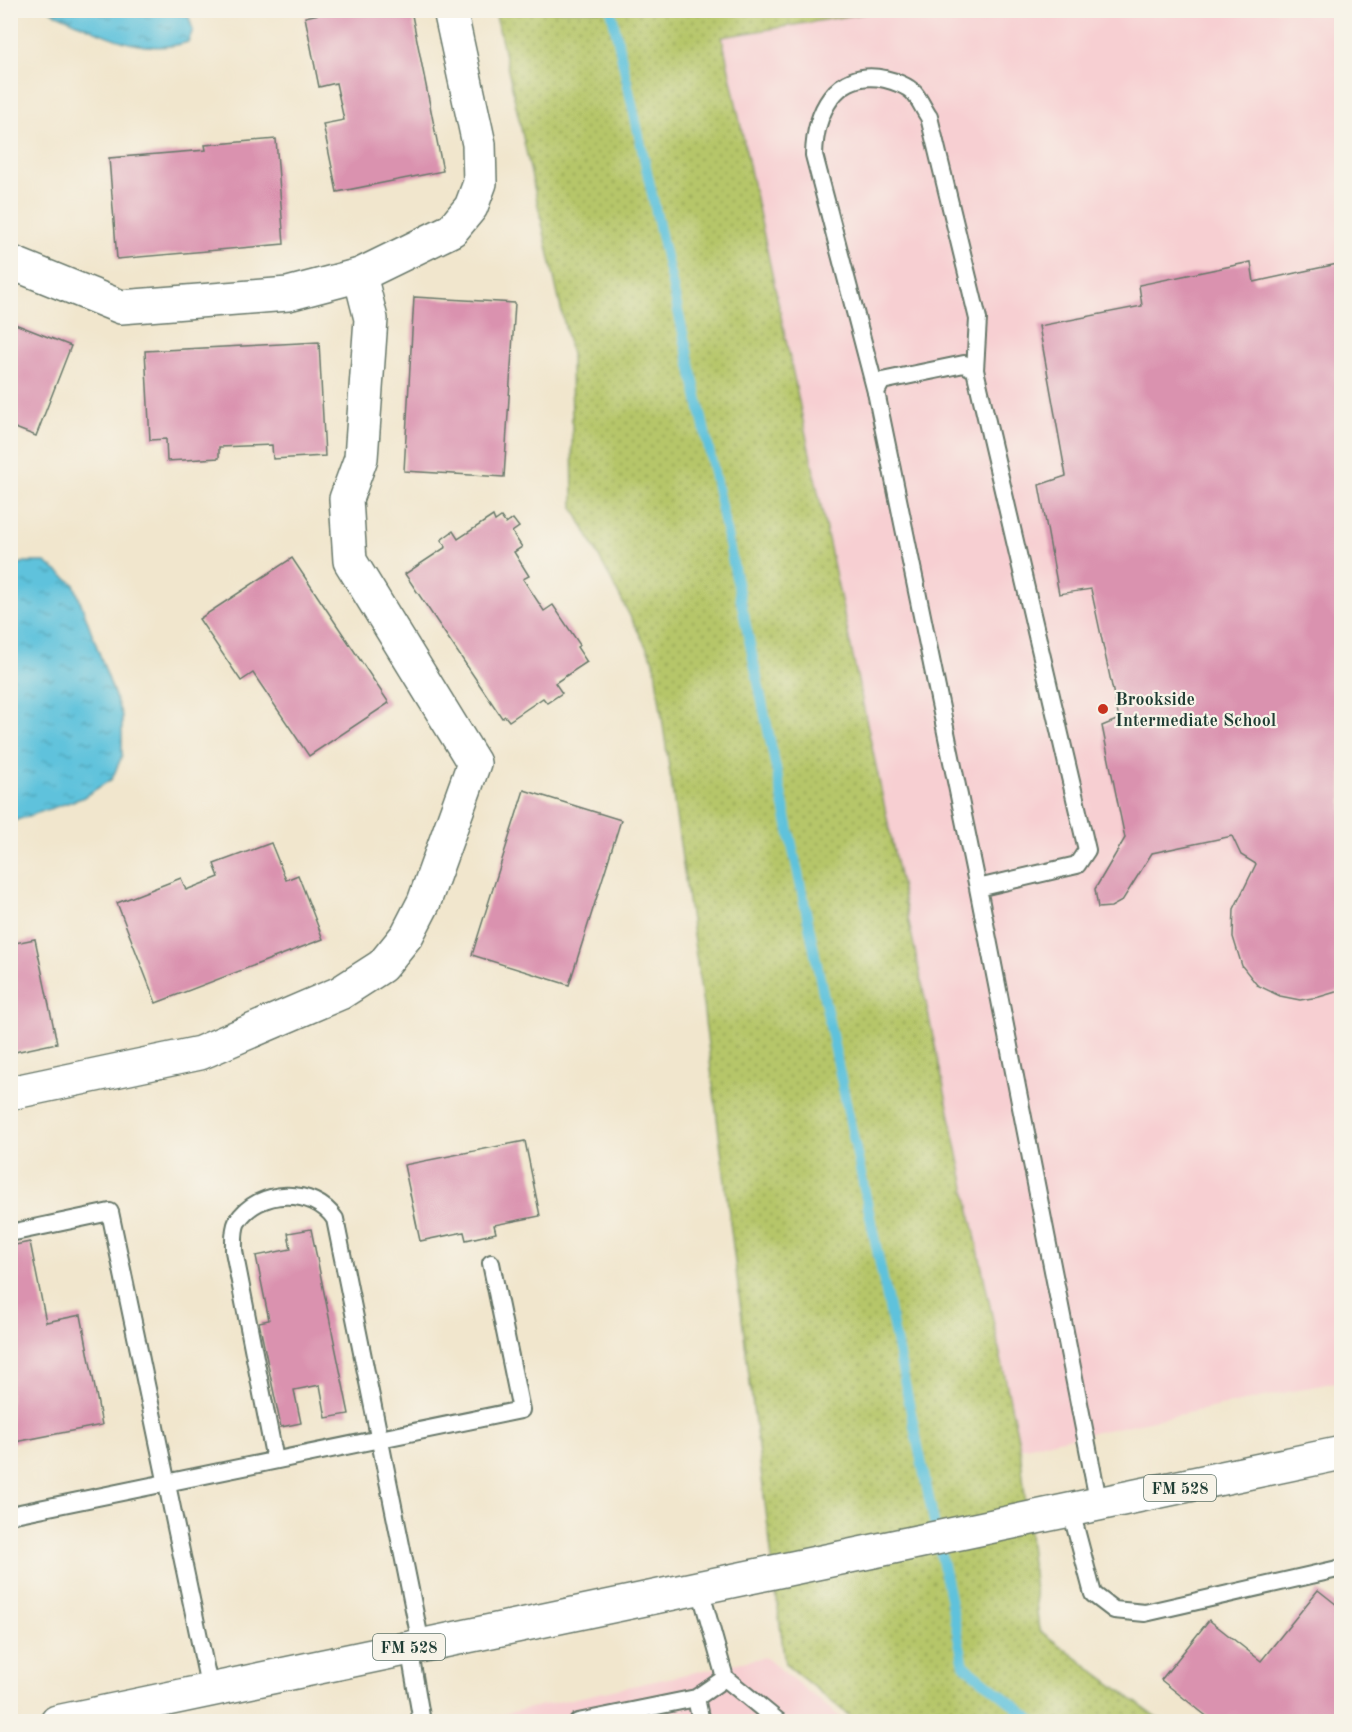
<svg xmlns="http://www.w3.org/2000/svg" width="1352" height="1732" viewBox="0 0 1352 1732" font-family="'Old Standard TT',serif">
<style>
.built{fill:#f7cfd2}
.green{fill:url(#green-dots);stroke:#6a824e;stroke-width:1.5}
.water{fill:url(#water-ripples);stroke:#3e8088;stroke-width:1.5}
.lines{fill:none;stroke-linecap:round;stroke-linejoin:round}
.stream{stroke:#5ec2dc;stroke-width:10}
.building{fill:#da92af}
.lane-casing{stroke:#68786a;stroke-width:20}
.street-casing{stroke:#68786a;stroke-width:36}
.primary-casing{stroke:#68786a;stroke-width:36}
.lane{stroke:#fff;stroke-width:16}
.street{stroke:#fff;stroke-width:33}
.primary{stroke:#fff;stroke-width:33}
.poi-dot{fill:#c8321e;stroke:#f7f3e8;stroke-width:2}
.labels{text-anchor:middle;stroke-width:4.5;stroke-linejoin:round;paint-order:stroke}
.shield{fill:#f7f3e8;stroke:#60746a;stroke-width:1.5}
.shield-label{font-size:16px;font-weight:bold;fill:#1f3d34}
.poi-label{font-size:18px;font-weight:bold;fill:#1f3d34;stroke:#f7f3e8;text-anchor:start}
</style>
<defs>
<pattern id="green-dots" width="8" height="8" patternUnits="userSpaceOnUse" patternTransform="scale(1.5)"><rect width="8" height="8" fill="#b6c669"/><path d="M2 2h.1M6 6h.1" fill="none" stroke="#93a257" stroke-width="1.8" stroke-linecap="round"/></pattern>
<pattern id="water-ripples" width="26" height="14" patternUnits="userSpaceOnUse" patternTransform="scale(1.5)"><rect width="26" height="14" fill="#5ec2dc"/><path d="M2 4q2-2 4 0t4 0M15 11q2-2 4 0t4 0" fill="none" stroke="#4d9fb3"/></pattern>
</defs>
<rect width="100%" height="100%" fill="#f7f3e8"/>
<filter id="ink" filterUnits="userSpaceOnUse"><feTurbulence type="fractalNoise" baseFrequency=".0167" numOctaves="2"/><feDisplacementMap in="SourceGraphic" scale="12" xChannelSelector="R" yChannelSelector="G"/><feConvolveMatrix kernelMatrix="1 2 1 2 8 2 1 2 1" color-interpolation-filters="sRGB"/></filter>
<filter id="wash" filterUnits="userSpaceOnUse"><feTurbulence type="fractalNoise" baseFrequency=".008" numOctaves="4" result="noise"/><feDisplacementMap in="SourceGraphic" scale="24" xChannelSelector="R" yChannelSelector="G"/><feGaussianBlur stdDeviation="1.35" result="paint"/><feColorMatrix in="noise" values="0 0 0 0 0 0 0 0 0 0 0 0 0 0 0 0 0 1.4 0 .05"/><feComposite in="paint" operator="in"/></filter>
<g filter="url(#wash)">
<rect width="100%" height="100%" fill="#f1e6cd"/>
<g class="built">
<polygon points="878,10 1341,11 1341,1381 1020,1448 721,37"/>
<polygon points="765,1657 845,1721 466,1722"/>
</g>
<polygon class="green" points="495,11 878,11 722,37 1020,1448 1039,1630 1161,1721 856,1721 785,1664 703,1005 654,662 573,507 571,354"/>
<g class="water">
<path d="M50 11H187L193 30 188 42C138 58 95 30 50 11Z"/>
<polygon points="25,562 45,562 74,584 122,716 122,756 112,779 82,798 11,822 11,567"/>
</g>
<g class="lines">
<polyline class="stream" points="611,10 712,463 964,1665 1035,1722"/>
</g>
<g id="blocks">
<g class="building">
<polygon points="337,10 411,10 443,171 337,192 323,124 344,120 336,83 319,87 305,17"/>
<polygon points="276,139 284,244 117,259 109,158 206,150 205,145"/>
<polygon points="1251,262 1254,282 1342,263 1342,987 1339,991 1319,997 1300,1000 1280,996 1257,985 1242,966 1233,937 1234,909 1256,864 1241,855 1232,836 1152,853 1122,901 1111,907 1098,908 1095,889 1125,838 1102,726 1119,719 1091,589 1059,594 1039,485 1066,476 1039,326 1142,306 1139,285"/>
<polygon points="414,297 515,303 504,477 404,471"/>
<polygon points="10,322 71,346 36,436 10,426"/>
<polygon points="319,342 325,456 273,459 272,445 219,447 219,458 167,461 166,439 150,440 145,351"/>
<polygon points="493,516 495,521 501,517 506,524 513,519 519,527 512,532 522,547 514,552 529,576 523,579 544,611 553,605 580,645 577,647 587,662 555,683 562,693 547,703 543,698 509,721 505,716 502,718 405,574 446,547 441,540 453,531 458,539"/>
<polygon points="292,558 389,703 309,756 253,673 241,681 199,619"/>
<polygon points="524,790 621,820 569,985 472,955"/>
<polygon points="271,843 286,880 298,875 323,939 156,1003 117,903 181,878 186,890 219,877 214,864"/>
<polygon points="35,939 57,1043 10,1053 10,944"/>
<polygon points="525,1141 540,1216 494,1225 496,1233 466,1240 464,1232 420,1241 404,1165"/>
<polygon points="311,1229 349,1414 326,1418 320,1385 294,1390 301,1423 281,1427 259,1322 269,1320 256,1256 291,1249 288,1233"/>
<polygon points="30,1242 46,1322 81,1315 102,1425 10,1443 10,1246"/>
<polygon points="1318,1590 1342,1609 1342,1722 1214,1722 1161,1680 1209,1620 1261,1661"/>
</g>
</g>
</g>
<g filter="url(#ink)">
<use href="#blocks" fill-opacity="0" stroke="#68786a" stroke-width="1.5"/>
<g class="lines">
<defs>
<g id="lane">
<path d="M876 392 814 155C815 114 835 68 885 79 894 81 908 86 914 93 920 100 924 110 929 117L978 319 975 370"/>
<polyline points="978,888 1077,865 1087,850 975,370 964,364 882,381 876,392 978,888 1099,1505"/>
<polyline points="10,1233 110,1212 210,1690"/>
<path d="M275 1460 234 1251C234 1242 233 1230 237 1222 258 1188 314 1187 335 1219L421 1644"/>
<polyline points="1071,1511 1093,1594 1114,1610 1145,1613 1342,1568"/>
<polyline points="10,1515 521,1410 491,1263"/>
<polyline points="700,1589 725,1678 779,1722"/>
<polyline points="409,1647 422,1722"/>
<polyline points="696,1698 701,1722"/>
<polyline points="578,1722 696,1698 725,1678"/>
</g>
<g id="street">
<polyline points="10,262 121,307 288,294 360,275 452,230 471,207 480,183 479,144 450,10"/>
<polyline points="10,1093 200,1053 340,993 382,966 407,935 424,902 474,763 350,561 346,499 361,458 371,319 360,275"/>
</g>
<polyline id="primary" points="57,1722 1342,1453"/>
</defs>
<use href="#lane" class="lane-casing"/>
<use href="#street" class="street-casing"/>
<use href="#primary" class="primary-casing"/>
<use href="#lane" class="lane"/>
<use href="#street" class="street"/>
<use href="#primary" class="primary"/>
</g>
</g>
<circle class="poi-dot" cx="1103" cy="709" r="6"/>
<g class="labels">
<g class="shield">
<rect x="1144" y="1475" width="72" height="26" rx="4.5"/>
<rect x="373" y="1634" width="72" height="26" rx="4.5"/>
</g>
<g class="shield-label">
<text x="1180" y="1494">FM 528</text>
<text x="409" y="1653">FM 528</text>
</g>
<g class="poi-label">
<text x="1115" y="705">Brookside<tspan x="1115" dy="21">Intermediate School</tspan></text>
</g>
</g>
<rect width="1352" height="1732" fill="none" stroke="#f7f3e8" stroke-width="36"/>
</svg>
